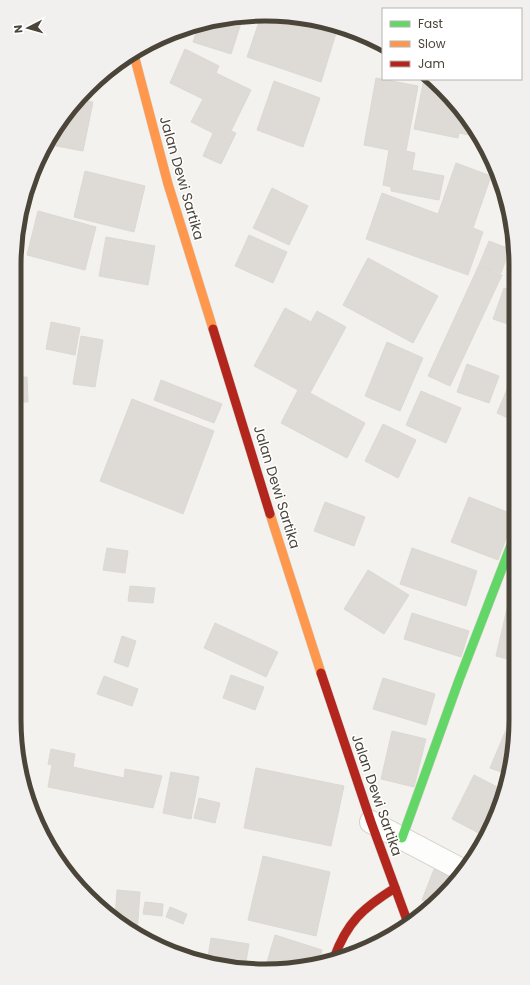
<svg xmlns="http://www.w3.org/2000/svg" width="530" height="985" viewBox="0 0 530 985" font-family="Poppins,sans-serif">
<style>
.building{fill:#dedbd6;stroke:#dcd9d4}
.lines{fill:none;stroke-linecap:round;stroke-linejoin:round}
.street-casing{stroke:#d2d0cb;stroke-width:24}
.fast-casing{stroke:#d3cfc5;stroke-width:10}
.slow-casing{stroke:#d3cfc5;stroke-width:10}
.jam-casing{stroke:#d3cfc5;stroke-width:10}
.street{stroke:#fdfdfc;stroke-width:22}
.fast{stroke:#63d668;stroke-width:9}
.slow{stroke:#ff974d;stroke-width:9}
.jam{stroke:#b3261e;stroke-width:9}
.labels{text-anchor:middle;stroke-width:3;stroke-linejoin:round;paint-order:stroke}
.street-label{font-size:14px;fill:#4b4439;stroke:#fff}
.rim{fill:none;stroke:#4b4439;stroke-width:5}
</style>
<rect width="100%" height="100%" fill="#f4f2ee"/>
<g class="building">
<polygon points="298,16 337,30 321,82 247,57 260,19"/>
<polygon points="233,20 241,23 231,54 193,42 199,23"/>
<polygon points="185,49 219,66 216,73 251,90 231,131 236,133 221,164 203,156 213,133 191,122 203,99 170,83"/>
<polygon points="376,78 418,86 406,151 415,153 412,170 444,176 439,200 391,191 391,187 383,185 389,150 364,145"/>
<polygon points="424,79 433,79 474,125 480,137 459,133 458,138 414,129"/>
<polygon points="274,81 320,98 303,147 257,130"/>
<polygon points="82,100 93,102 83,151 46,144"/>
<polygon points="456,163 491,176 473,228 483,232 468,275 366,239 382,193 438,214"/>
<polygon points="85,171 145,186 134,232 74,217"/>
<polygon points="272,188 308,206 289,245 253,228"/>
<polygon points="23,200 29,201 26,230 18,229"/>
<polygon points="38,211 96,227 85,270 27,255"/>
<polygon points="249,235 287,252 273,283 235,266"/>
<polygon points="106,237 155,246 148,285 99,276"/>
<polygon points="489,241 510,249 501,273 479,265"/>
<polygon points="368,258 438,296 413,343 343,305"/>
<polygon points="479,265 502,275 450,386 428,376"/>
<polygon points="504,288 514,291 514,326 493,319"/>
<polygon points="285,308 311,322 317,311 346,327 310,393 365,423 347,458 281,423 298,390 254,366"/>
<polygon points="51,322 80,328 75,355 46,349"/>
<polygon points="81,336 103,340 95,387 73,384"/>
<polygon points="387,342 423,358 400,411 365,396"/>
<polygon points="467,364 499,376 489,403 457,392"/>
<polygon points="27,377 28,402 14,402 14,378"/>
<polygon points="161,380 222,404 214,423 154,400"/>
<polygon points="508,387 514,390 514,421 497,413"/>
<polygon points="421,391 461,408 446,443 406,425"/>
<polygon points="132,399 214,431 183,514 100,481"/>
<polygon points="383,424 416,440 398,478 365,461"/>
<polygon points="469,497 515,515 498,560 451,542"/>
<polygon points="325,502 365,517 354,546 314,531"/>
<polygon points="107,548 128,551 125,573 103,570"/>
<polygon points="412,548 477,571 466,606 400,584"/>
<polygon points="368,570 409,595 384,634 344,609"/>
<polygon points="130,586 155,588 153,603 128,601"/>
<polygon points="512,587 515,588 515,661 496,656"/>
<polygon points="412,613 469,631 461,657 404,639"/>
<polygon points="215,623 278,652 266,677 204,648"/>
<polygon points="122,636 136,641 128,667 114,662"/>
<polygon points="231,675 264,687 255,710 223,698"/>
<polygon points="104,676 138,689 132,706 97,694"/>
<polygon points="383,678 435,694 426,725 373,709"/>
<polygon points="508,725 515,728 509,775 490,768"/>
<polygon points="392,731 426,739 414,787 381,779"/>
<polygon points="51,749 75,754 73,767 124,778 125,769 162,776 153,808 48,787 52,765 48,764"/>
<polygon points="256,768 344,786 331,846 244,828"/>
<polygon points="171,772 199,777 191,819 163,813"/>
<polygon points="474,775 505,791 486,837 452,819"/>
<polygon points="199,798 220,803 215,823 194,818"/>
<polygon points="263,856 330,872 316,936 248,920"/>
<polygon points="436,864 460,873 434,905 422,900"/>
<polygon points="117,890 140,892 137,934 126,929 115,919"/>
<polygon points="145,902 163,904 162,916 143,914"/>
<polygon points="170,907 187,914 183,924 166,917"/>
<polygon points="275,935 322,950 319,962 282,970 265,969"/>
<polygon points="211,938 249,944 245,967 207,963"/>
</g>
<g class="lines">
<defs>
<polyline id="street" points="371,822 462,870"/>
<polyline id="fast" points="402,838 459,680 515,535"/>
<g id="slow">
<polyline points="134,55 168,184 213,329"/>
<polyline points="270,514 321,673"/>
</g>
<g id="jam">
<polyline points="213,329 270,514"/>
<polyline points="321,673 371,822 408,923"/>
<path d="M334 958C347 922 363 908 395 888"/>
</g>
</defs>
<use href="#street" class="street-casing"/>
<use href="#fast" class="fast-casing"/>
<use href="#slow" class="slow-casing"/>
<use href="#jam" class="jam-casing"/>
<use href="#street" class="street"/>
<use href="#fast" class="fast"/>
<use href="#slow" class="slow"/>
<use href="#jam" class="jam"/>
</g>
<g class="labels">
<g class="street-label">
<text transform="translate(182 178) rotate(74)" y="5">Jalan Dewi Sartika</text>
<text transform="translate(277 487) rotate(73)" y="5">Jalan Dewi Sartika</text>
<text transform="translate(377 795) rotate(71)" y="5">Jalan Dewi Sartika</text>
</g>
</g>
<path d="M0 0H530V985H0ZM265 21H265A244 244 0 0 1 509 265V720A244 244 0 0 1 265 964H265A244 244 0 0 1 21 720V265A244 244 0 0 1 265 21Z" fill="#f1f0ef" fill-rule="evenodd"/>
<path class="rim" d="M265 21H265A244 244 0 0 1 509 265V720A244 244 0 0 1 265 964H265A244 244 0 0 1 21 720V265A244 244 0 0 1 265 21Z"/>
<rect x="382" y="8" width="140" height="72" fill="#ffffff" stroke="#b7b4b0"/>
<rect x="390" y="21" width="20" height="6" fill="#63d668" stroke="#b7b4b0"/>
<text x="418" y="28" font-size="12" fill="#4b4439">Fast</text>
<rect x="390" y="41" width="20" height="6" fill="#ff974d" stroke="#b7b4b0"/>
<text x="418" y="48" font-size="12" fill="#4b4439">Slow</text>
<rect x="390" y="61" width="20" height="6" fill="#b3261e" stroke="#b7b4b0"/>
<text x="418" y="68" font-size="12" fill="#4b4439">Jam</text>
<g transform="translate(28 28) rotate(264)" stroke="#ffffff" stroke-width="3" paint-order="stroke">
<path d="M0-3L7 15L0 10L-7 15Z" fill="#4b4439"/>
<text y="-6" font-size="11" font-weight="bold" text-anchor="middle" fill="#4b4439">N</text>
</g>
</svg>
